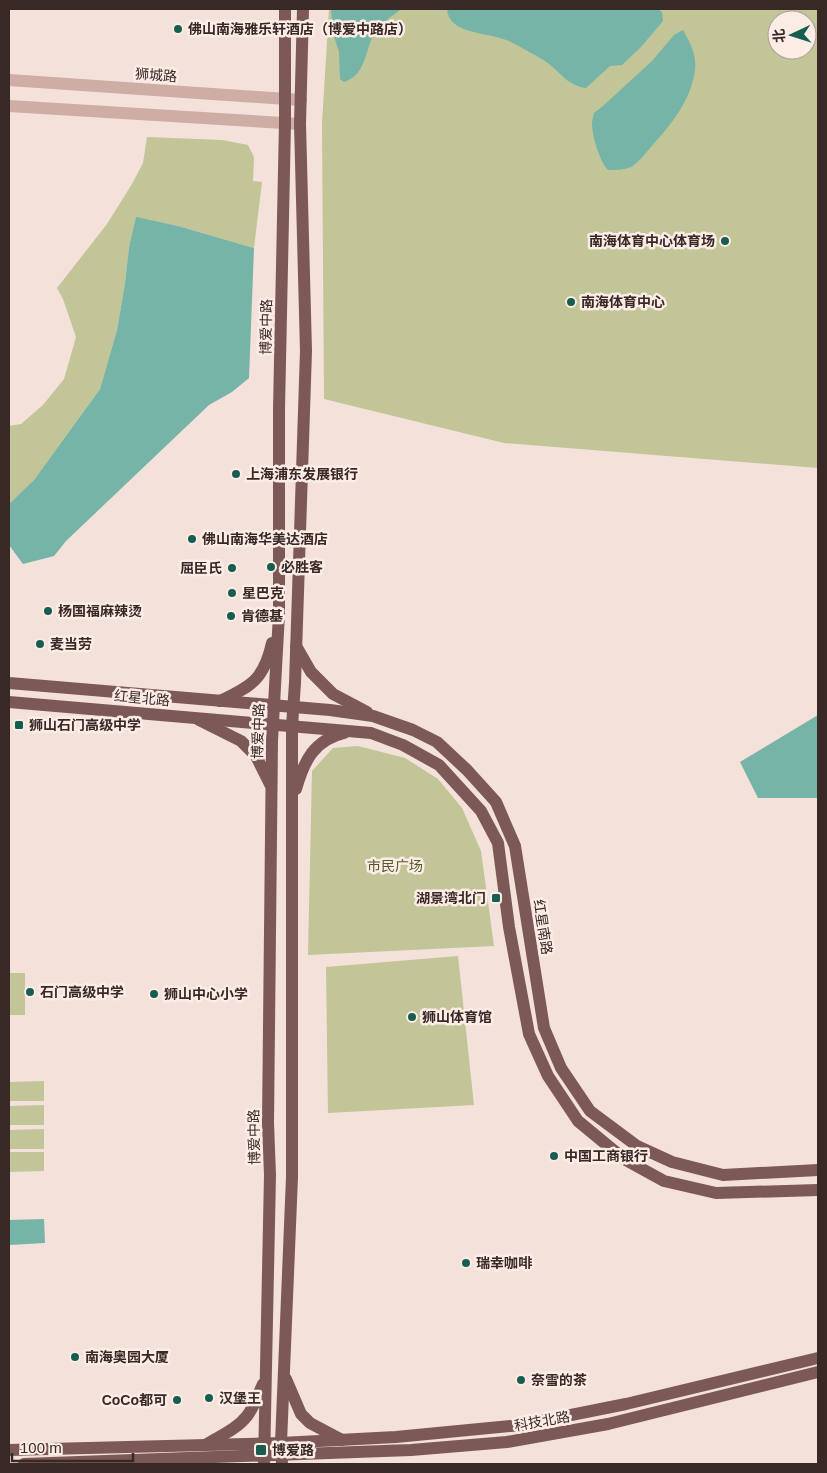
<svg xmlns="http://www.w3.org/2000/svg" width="827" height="1473" viewBox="0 0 827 1473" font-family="Arial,'Noto Sans SC',sans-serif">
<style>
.green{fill:#c1c598;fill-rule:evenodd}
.water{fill:#75b4a7}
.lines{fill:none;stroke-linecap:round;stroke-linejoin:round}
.minor{stroke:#ceada4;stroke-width:12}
.major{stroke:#7c5956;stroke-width:12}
.poi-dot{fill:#175e51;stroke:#fbece6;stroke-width:2}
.labels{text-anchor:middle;stroke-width:5;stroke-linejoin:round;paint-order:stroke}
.poi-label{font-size:14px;font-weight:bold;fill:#382826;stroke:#fbece6;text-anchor:start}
.street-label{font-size:14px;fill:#382826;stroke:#fbece6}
.park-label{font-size:14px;fill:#535927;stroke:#fbece6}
</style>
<rect width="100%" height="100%" fill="#f4e1d9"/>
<g class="green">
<path d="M329 9H818V468L504 443 324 399 322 123ZM777 20H807V50H777Z"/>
<polygon points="147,137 222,140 248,145 254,157 253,181 262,182 254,248 178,226 136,218 129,247 125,283 117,330 100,389 34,480 9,504 9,426 21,424 43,405 64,379 76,337 63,299 57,288 107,224 132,184 143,163"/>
<polygon points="358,746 405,758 438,779 462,808 481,851 494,946 308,955 312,771 333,748"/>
<polygon points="458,956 474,1105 328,1113 326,967"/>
<rect x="9" y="973" width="16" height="42"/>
<polygon points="44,1081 44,1101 9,1101 9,1082"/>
<polygon points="44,1105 44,1125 9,1125 9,1106"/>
<polygon points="44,1129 44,1149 9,1149 9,1130"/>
<polygon points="9,1152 44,1152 44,1171 9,1172"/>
</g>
<g class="water">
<path d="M331 9H401C393 16 379 24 374 33 365 51 366 75 344 82L340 79 339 52 333 33Z"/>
<path d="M447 9H658L662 12 663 21 641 47 622 65 610 66 586 88C567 86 560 71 545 61 534 54 522 48 511 42 489 31 449 36 447 9Z"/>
<path d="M683 30C690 42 697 56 695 70 691 101 670 126 650 148 644 155 638 163 631 167 624 170 615 170 608 170 600 162 592 136 592 124 592 121 593 116 594 113L603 106 652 61 674 35Z"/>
<polygon points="136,217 178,226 254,248 249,378 232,392 209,405 66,541 54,556 23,564 9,545 9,504 34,480 100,389 117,330 125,283 129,247"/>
<polygon points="818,715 818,798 758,798 740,762"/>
<polygon points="44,1219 45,1243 9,1245 9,1220"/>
</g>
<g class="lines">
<g class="minor">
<polyline points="9,80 301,100"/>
<polyline points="9,106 300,124"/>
</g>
<g class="major">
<polyline points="296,646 311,672 333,694 367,712"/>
<polyline points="9,683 330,710 373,716 413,730 437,742 467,770 496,802 515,846 544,1028 561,1068 590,1111 637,1146 672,1162 723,1175 818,1170"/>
<path d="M220 701C252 686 264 679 272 643"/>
<polyline points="9,702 371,733 403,745 439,765 481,811 498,843 509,927 529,1034 548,1076 578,1121 624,1159 664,1181 716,1193 818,1190"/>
<polyline points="199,720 241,741 256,756 270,784"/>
<path d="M296 789C304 761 314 740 344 733"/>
<polyline points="286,1379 301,1414 310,1423 342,1440"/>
<path d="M207 1444C220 1436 237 1429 247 1416 254 1407 258 1395 263 1384"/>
<polyline points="9,1450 281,1443 396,1437 521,1425 626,1404 818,1358"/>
<polyline points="24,1464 411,1450 507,1442 608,1424 818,1372"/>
<polyline points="264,1464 270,1175 268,1123 272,741 279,614 279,409 285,123 285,9"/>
<polyline points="282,1464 281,1443 292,1177 292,726 295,683 306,351 300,124 303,9"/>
</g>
</g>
<g class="poi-dot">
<circle cx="178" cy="29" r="5"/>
<circle cx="725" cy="241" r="5"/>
<circle cx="571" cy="302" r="5"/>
<circle cx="236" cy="474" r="5"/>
<circle cx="192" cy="539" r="5"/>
<circle cx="271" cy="567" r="5"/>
<circle cx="232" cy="568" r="5"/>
<circle cx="232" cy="593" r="5"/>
<circle cx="48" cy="611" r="5"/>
<circle cx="231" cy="616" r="5"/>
<circle cx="40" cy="644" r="5"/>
<rect x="14" y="720" width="10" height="10" rx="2.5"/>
<rect x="491" y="893" width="10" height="10" rx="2.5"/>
<circle cx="30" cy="992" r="5"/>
<circle cx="154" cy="994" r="5"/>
<circle cx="412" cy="1017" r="5"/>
<circle cx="554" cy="1156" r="5"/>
<circle cx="466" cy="1263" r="5"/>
<circle cx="75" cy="1357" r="5"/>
<circle cx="521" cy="1380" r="5"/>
<circle cx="209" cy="1398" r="5"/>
<circle cx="177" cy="1400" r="5"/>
<rect x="255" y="1444" width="12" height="12" rx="2.5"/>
</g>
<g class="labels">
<g class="poi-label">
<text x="188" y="34">佛山南海雅乐轩酒店（博爱中路店）</text>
<text x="715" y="246" text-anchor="end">南海体育中心体育场</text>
<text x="581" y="307">南海体育中心</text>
<text x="246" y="479">上海浦东发展银行</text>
<text x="202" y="544">佛山南海华美达酒店</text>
<text x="281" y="572">必胜客</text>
<text x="222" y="573" text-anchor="end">屈臣氏</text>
<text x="242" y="598">星巴克</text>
<text x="58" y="616">杨国福麻辣烫</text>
<text x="241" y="621">肯德基</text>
<text x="50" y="649">麦当劳</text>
<text x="29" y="730">狮山石门高级中学</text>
<text x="486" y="903" text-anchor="end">湖景湾北门</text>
<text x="40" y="997">石门高级中学</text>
<text x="164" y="999">狮山中心小学</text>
<text x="422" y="1022">狮山体育馆</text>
<text x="564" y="1161">中国工商银行</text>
<text x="476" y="1268">瑞幸咖啡</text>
<text x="85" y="1362">南海奥园大厦</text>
<text x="531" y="1385">奈雪的茶</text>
<text x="219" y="1403">汉堡王</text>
<text x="167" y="1405" text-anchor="end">CoCo都可</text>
<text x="272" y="1455">博爱路</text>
</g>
<g class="street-label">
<text transform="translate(156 75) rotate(4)" y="5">狮城路</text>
<text transform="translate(266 327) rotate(-89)" y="5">博爱中路</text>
<text transform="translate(142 698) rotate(5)" y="5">红星北路</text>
<text transform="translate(258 731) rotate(-88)" y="5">博爱中路</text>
<text transform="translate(543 927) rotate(81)" y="5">红星南路</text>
<text transform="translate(254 1137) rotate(-91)" y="5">博爱中路</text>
<text transform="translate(542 1421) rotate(-10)" y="5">科技北路</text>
</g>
<g class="park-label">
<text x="395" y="871">市民广场</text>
</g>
</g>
<rect width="827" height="1473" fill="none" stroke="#382826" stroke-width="20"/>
<g transform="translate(792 35) rotate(266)"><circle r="24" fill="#fbece6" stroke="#ad9e99"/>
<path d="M0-4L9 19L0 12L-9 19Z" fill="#175e51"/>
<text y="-8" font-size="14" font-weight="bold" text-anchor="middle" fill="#382826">北</text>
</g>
<path d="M12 1453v8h121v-8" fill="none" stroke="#382826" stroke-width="2.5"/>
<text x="20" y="1453" font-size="15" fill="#382826" stroke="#fbece6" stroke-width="4" paint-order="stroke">100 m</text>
</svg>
